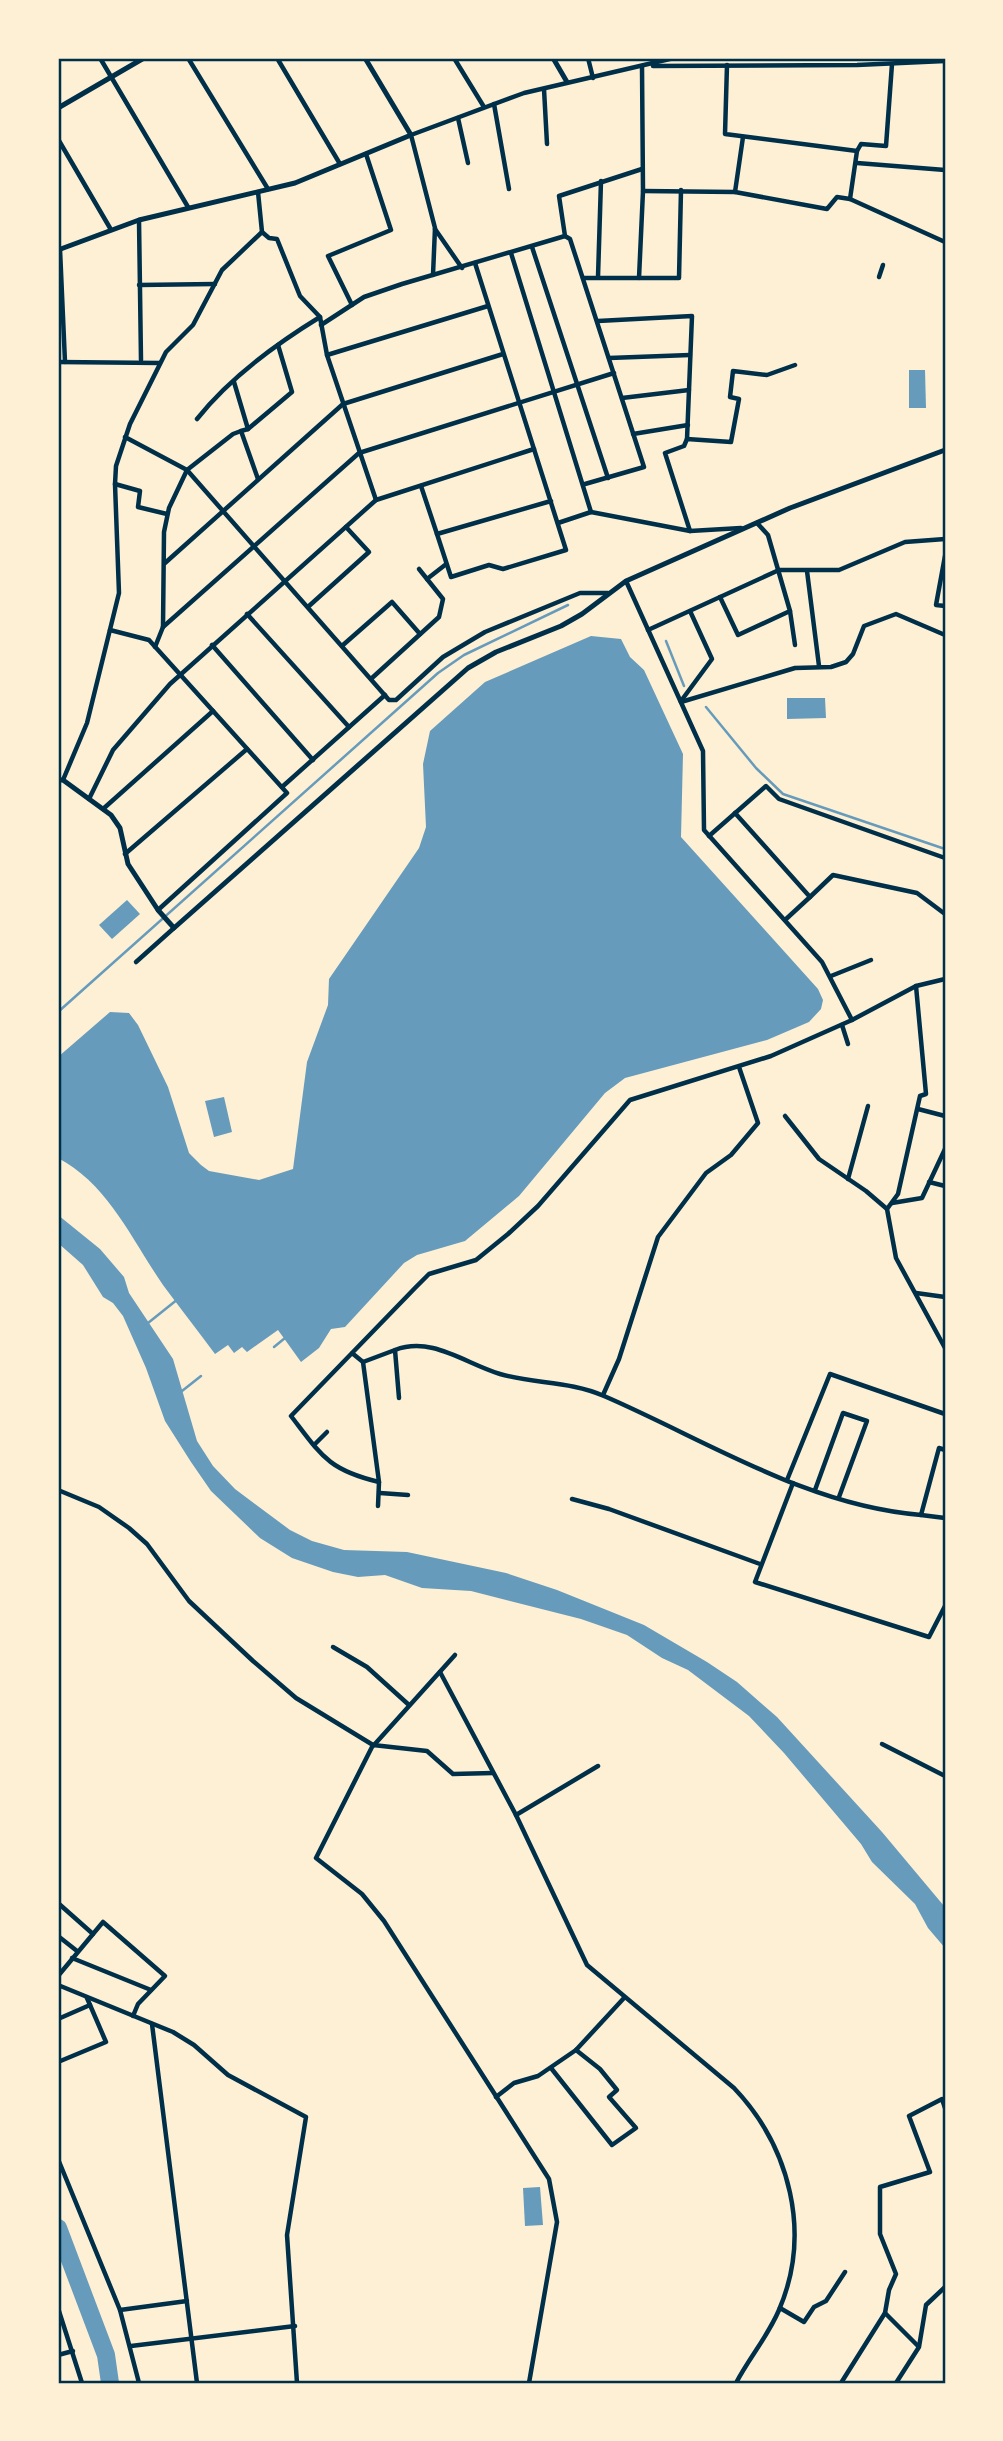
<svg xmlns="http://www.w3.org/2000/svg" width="1003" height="2441" viewBox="0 0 1003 2441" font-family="'Archivo Narrow',sans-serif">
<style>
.water{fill:#669bbc}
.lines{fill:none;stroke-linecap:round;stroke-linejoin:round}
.stream{stroke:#669bbc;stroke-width:2.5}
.river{stroke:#669bbc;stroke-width:18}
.minor{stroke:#003049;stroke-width:4.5}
.tertiary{stroke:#003049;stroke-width:5}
.neatline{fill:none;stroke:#003049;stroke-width:2.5}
</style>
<rect width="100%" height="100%" fill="#fdf0d5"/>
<g class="water">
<polygon points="909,370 925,370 926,408 909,408"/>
<path d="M591 636 621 639 630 657 644 670 683 754 681 837 818 989 823 1000 821 1009 809 1022 767 1040 625 1078 605 1093 519 1196 465 1241 417 1255 404 1263 345 1327 331 1329 319 1348 301 1362 278 1330 247 1352 242 1347 234 1353 228 1345 215 1354C198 1331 180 1308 163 1285 132 1240 108 1184 58 1158V1057L110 1012 129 1013 138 1025 168 1087 189 1153 201 1165 209 1171 259 1180 293 1169 307 1062 328 1005 329 979 419 848 426 827 423 764 430 731 485 682Z"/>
<polygon points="787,698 825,698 826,718 787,719"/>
<polygon points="127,900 140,914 112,939 99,925"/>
<polygon points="224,1097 232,1132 214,1137 205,1101"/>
<polygon points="58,1215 100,1249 124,1277 129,1293 173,1359 197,1441 213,1466 235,1489 290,1530 312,1541 344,1550 407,1552 506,1573 557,1590 644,1625 707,1662 737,1682 777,1717 882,1832 944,1906 945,1948 928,1928 915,1904 872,1862 861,1844 784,1753 749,1716 688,1670 662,1658 627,1635 581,1619 471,1591 422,1588 385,1575 358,1577 333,1572 292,1558 260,1538 211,1491 191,1462 165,1421 146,1368 123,1316 113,1303 103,1297 83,1265 58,1243"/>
<polygon points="540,2187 543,2225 525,2226 523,2188"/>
</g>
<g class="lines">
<g class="stream">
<polyline points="666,641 684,686"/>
<polyline points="706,707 756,768 783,794 945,849"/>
<polyline points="58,1012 438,673 464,655 568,605"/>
<polyline points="148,1323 178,1299"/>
<polyline points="274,1347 285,1338"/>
<polyline points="182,1391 201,1376"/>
</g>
<polyline class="river" points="58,2228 106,2355 110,2383"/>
<g class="minor">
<polyline points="100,58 188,207"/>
<polyline points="188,58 268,189"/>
<polyline points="277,58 340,164"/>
<polyline points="454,58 484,107"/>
<polyline points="588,58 593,78"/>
<polyline points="727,65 725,134 857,151"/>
<polyline points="653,66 857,65 945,61"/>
<polyline points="544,89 547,144"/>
<polyline points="494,104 509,189"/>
<polyline points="458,118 468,163"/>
<polyline points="58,139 110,228"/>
<polyline points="857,163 945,170"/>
<polyline points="643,191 735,192 827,209 837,197 850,199 945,242"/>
<polyline points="735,192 743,137"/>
<polyline points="850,199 857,151 861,144 886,146 892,64"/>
<polyline points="139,220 141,360"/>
<polyline points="435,229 462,268"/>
<polyline points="262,232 269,238 277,239 300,296 320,317 327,355 376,500"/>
<polyline points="532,247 608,478"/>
<polyline points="60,249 65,362"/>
<polyline points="511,253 591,512"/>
<polyline points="475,263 566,550 503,569 489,565 451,577 437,534 551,501"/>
<polyline points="433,275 435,228 411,135 524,93 674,58"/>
<polyline points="598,277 601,181"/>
<polyline points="879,277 883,265"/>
<polyline points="583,278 639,278 643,191 642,66"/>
<polyline points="639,278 679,278 681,190"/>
<polyline points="139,285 215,284"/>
<polyline points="352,305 328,256 391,230 366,154"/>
<polyline points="598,321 692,316 687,439"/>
<polyline points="321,325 364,297 402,284 565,236"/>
<polyline points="327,355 488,306"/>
<polyline points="609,358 690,355"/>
<polyline points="58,362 160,363"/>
<polyline points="234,382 248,429 241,431 258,479"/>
<polyline points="622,398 689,390"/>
<path d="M197 419C230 377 276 344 320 317"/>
<polyline points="248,429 292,392 278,345"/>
<polyline points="633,434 688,425"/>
<polyline points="125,437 187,470 389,700 396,700 443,657 485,632 580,593 608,593"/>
<polyline points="115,484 140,491 138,507 167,514"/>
<polyline points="585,484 644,467 570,239 565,236 559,196 642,169"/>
<polyline points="421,486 437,534"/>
<polyline points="558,523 591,512 690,531"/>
<polyline points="741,528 690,531 665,453 684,446 687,439 731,442 739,399 730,397 733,371 767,375 795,365"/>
<polyline points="945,556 936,605 945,606"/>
<polyline points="165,563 343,404 503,354"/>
<polyline points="419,569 427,579"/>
<polyline points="807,571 819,666"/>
<polyline points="626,581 703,751 704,830 822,962 852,1020"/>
<polyline points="720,597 738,635 790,611 768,535 757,523"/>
<polyline points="309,606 369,552 346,527"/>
<polyline points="790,611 795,645"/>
<polyline points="247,614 349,727"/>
<polyline points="163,627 359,453 614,373"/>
<polyline points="110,630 149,640 287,793 158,910"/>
<polyline points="648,630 779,570 839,570 905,542 945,539"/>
<polyline points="212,645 313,760"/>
<polyline points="343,645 392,602 420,634"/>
<polyline points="155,647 163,627 164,532 169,508 187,470 233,434 241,431"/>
<polyline points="372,678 439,617 443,599 427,579 445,565"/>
<polyline points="681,701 712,659 690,611"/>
<polyline points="681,702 795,668 831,667 846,662 853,654 864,626 896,614 945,635"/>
<polyline points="63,780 87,723 119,593 115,484 116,466 130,424 166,352 193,325 222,270 262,232 258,192"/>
<polyline points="282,787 385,695"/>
<polyline points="89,799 113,750 170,684 376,500 534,449"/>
<polyline points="103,809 213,711"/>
<polyline points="735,813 810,897 785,920"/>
<polyline points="709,836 766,786 779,799 945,858"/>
<polyline points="125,854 247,749"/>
<polyline points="810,897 833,875 917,893 945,914"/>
<polyline points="136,962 174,928"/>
<polyline points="831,976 871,960"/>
<polyline points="916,986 926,1094 920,1096 898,1194 887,1209 896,1258 945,1348"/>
<polyline points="842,1025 848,1044"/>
<polyline points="918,1109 945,1116"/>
<polyline points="785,1116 819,1159 866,1191 887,1209"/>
<polyline points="848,1179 868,1106"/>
<polyline points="929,1182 945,1186"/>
<polyline points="892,1203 922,1198 945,1149"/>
<polyline points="916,1293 945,1297"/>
<path d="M395 1350C432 1336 464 1363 500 1374 534 1384 570 1381 604 1396 706 1440 807 1506 921 1515L939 1448 945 1450"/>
<path d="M352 1353 363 1362 379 1482C328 1470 321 1455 291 1416L415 1288 429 1274 476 1260 508 1234 538 1206 630 1100 771 1056 852 1020 916 986 945 979"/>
<polyline points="363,1362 395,1350 399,1398"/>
<polyline points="603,1395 619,1359 658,1237 706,1173 731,1155 758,1123 739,1067"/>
<polyline points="314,1445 327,1432"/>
<polyline points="787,1480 830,1374 945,1414"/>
<polyline points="793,1483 755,1582 929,1637 945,1606"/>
<polyline points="58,1490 99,1507 129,1528 147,1544 189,1601 253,1661 296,1698 373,1745 316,1858 362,1894 384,1921 549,2179 557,2222 529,2383"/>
<polyline points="815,1490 843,1413 867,1421 839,1497"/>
<polyline points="380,1493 408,1495"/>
<polyline points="572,1499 609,1509 760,1564"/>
<polyline points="378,1506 379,1482"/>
<polyline points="921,1515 945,1518"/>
<polyline points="333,1647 367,1667 409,1705"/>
<path d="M440 1672 516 1815 587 1965 734 2088C790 2147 812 2233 779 2310 768 2336 749 2358 736 2383"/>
<polyline points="882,1744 945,1776"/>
<polyline points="373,1745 427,1751 453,1774 493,1773"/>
<polyline points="374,1745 455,1655"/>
<polyline points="516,1815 598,1766"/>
<polyline points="58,1903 93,1934"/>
<polyline points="58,1936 77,1951"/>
<polyline points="72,1958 151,1990"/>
<polyline points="58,1976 103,1922 165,1976 138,2004 133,2016"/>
<polyline points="58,1985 173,2032 194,2045 228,2075 306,2117 287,2235 297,2383"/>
<polyline points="58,2019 90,2005"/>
<polyline points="152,2024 197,2383"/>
<polyline points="58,2062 106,2042 87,1998"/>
<polyline points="551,2068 612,2145 636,2128 609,2097 617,2090 600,2069 576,2050"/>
<polyline points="496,2097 514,2083 538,2076 576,2050 624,1998"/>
<polyline points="58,2159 120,2310 139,2383"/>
<polyline points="58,2308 82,2383"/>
<polyline points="780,2308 804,2322 814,2307 826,2301 845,2272"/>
<polyline points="120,2310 187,2301"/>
<polyline points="885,2313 918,2346"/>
<polyline points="131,2346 295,2326"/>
<polyline points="58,2355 73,2351"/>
<polyline points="841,2383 885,2313 889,2290 896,2274 880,2234 880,2187 930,2172 909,2116 942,2099 945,2108"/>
<polyline points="896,2383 919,2347 926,2305 945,2287"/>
</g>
<g class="tertiary">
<polyline points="553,58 567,82"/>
<polyline points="58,108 144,58"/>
<polyline points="58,250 139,220 295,183 411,135 365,58"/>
<polyline points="58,780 63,780 111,815 120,828 128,864 158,910 174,928 468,668 496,652 561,626 582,614 626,581 790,508 945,450"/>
</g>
</g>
<rect width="1003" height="2441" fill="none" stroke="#fdf0d5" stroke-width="119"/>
<rect x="60" y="60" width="884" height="2322" class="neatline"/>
</svg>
